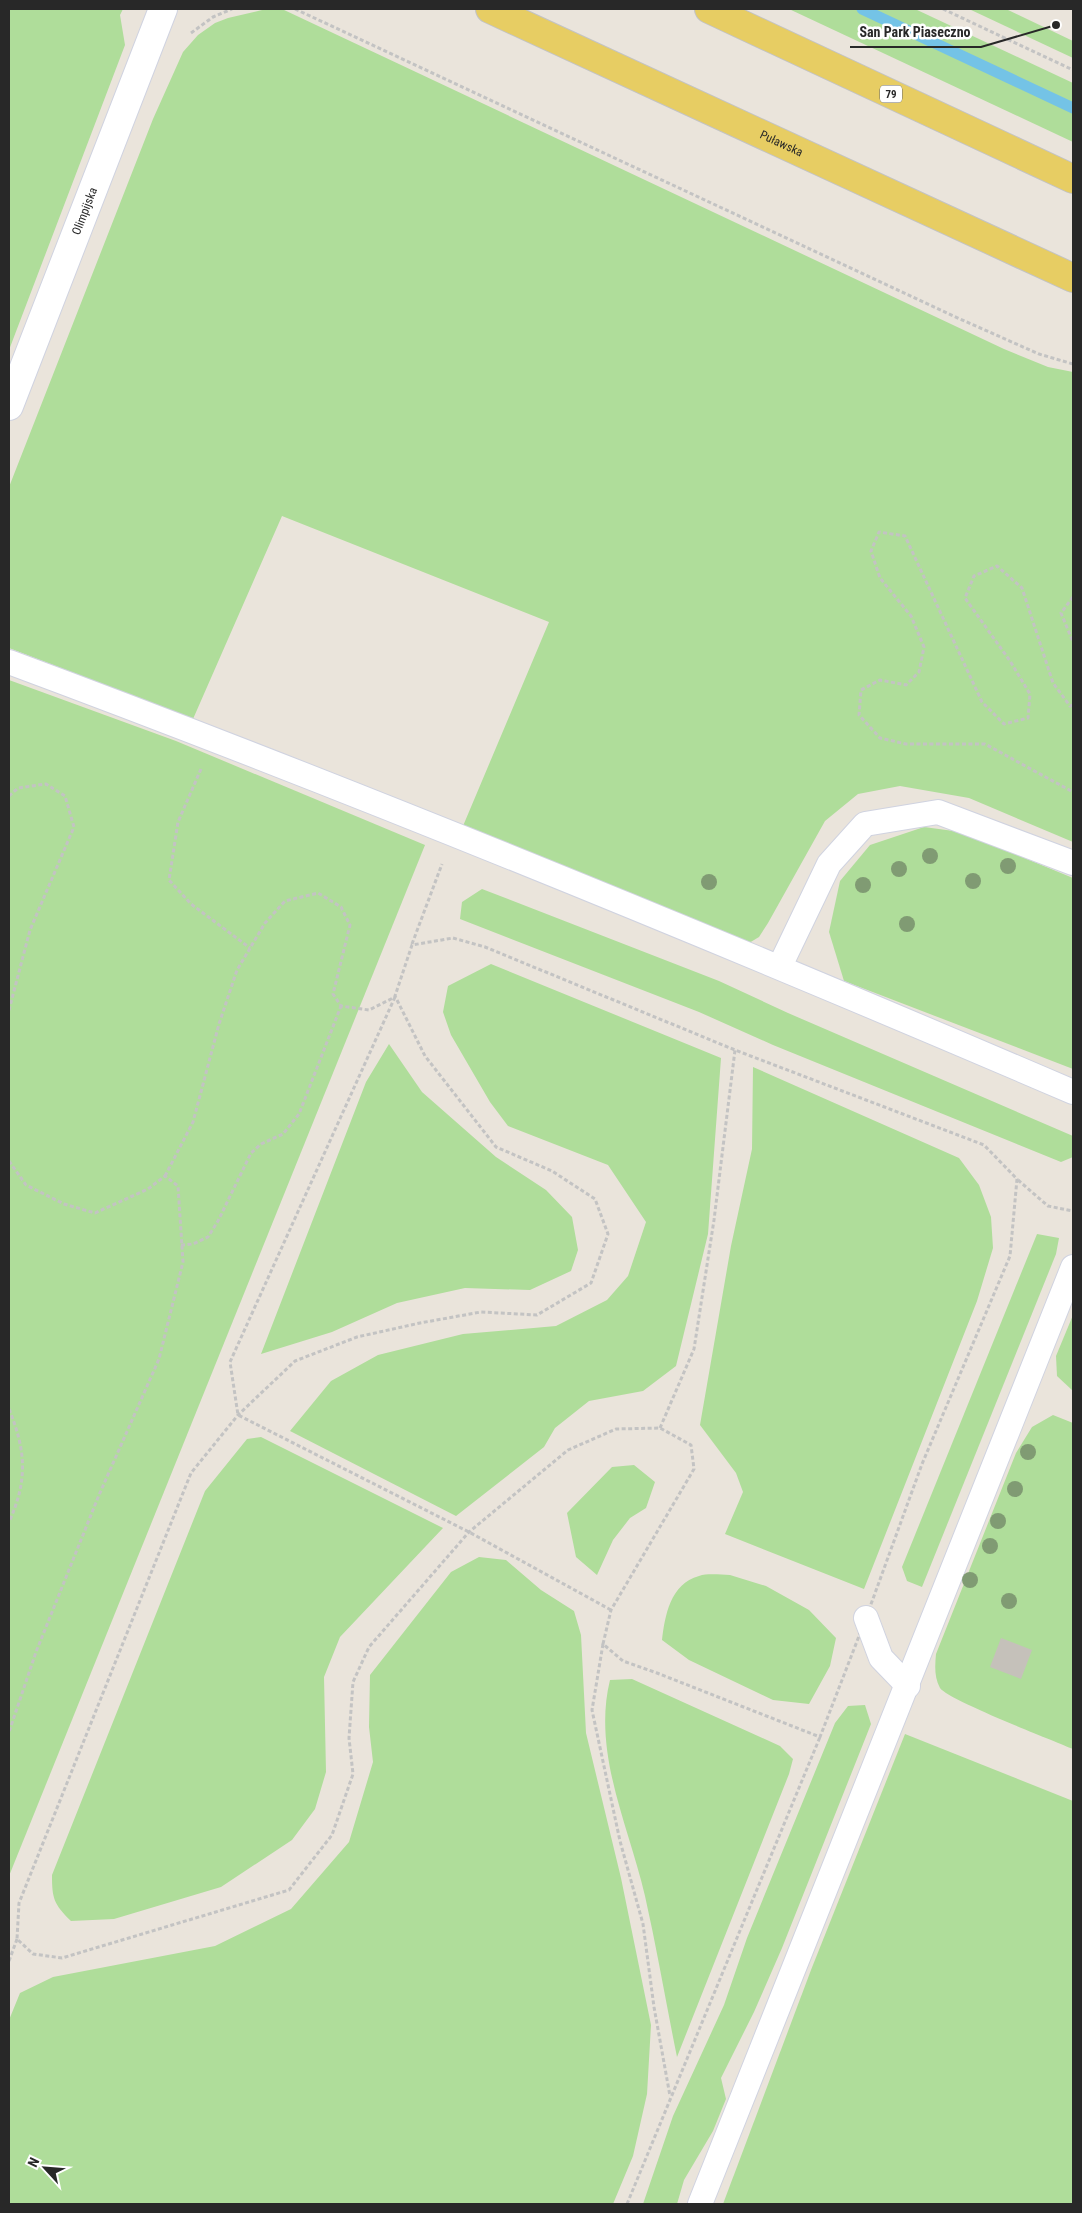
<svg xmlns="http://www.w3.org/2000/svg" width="1082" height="2213" viewBox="0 0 1082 2213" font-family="'Roboto Condensed',sans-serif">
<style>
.green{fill:#afdd9a}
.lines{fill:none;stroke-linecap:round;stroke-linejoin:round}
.stream{stroke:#74c3e6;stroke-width:11}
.building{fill:#c5c1ba}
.service-casing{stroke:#d0d3e0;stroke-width:26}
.minor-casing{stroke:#d0d3e0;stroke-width:30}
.primary-casing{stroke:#c3c3c3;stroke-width:30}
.path{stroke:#c3c3c3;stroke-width:3;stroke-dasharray:4 2.5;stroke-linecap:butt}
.service{stroke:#fff;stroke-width:24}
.minor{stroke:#fff;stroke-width:28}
.primary{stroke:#e7cd63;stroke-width:28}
.tree{fill:#809b73}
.labels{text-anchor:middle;stroke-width:5;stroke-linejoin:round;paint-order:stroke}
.shield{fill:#fff;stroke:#686868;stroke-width:1}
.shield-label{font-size:11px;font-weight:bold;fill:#282828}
.street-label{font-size:12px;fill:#282828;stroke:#fff}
.leader{fill:none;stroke:#282828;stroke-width:2}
.callout-dot{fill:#282828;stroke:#fff;stroke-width:2}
.callout-label{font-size:14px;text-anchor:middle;font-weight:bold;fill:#282828;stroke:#fff;stroke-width:5;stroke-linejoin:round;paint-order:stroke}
</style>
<rect width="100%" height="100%" fill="#eae4db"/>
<g class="green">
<polygon points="9,9 123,9 120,15 125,45 9,350"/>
<polygon points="282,9 1004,349 1048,367 1073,372 1073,842 969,798 900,786 858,794 825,821 768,923 759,937 749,943 463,826 549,622 282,516 193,719 9,648 9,487 153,119 183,52 198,35 215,23 228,18 262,10"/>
<polygon points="789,9 915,9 1073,83 1073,142"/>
<polygon points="969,9 1006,9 1073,41 1073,58"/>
<polygon points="9,680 176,741 425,845 9,1876"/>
<polygon points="924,827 961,832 1073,878 1073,1069 844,981 829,932 840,881 870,845"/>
<polygon points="482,889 719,981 788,1013 1073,1136 1073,1157 1061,1162 773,1045 699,1012 460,919 462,902"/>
<polygon points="491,964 721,1058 708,1234 676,1366 643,1391 589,1401 555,1428 544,1447 456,1516 290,1431 331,1381 378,1355 463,1334 556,1326 607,1300 628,1276 646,1222 608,1165 508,1126 490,1102 451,1035 443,1012 448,986"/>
<polygon points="389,1044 422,1092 496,1157 546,1190 572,1217 578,1250 571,1271 530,1290 465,1288 397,1303 332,1332 261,1354 366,1082"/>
<polygon points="753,1067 959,1158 979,1185 991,1217 993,1248 977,1301 864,1589 725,1534 743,1492 736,1473 700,1425 731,1246 752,1149"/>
<polygon points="1037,1234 1059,1238 1056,1254 922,1587 907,1581 902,1567"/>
<polygon points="1073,1315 1073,1391 1057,1376 1056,1356"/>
<path d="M1053 1415 1073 1423V1749C1052 1740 948 1700 940 1688 934 1677 935 1665 936 1654L1016 1453 1032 1427Z"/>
<path d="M261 1437 443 1528 340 1637 324 1677 326 1772 315 1809 292 1840 221 1887 114 1919 71 1921C54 1904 52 1899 52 1875L205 1491 247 1439Z"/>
<polygon points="634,1465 655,1482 646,1508 630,1518 613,1540 597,1575 576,1557 567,1513 612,1467"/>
<polygon points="479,1557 506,1560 541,1590 574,1611 581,1635 586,1733 621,1878 651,2025 647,2094 633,2156 613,2204 9,2204 9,2020 20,1993 53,1977 215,1946 291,1909 349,1842 373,1762 369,1727 370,1675 451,1572"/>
<path d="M730 1575 766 1586 809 1610 836 1638 830 1666 809 1704 773 1700 689 1660 662 1640C665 1616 670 1584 699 1576 708 1573 721 1575 730 1575Z"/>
<path d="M632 1679 780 1746 793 1759 789 1774 677 2057C666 2003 657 1949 645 1896 629 1826 592 1753 610 1680Z"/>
<polygon points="865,1705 871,1724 782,1948 754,2012 721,2078 726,2099 713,2131 684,2180 677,2204 643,2204 673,2116 724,2005 747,1938 835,1723 848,1706"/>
<polygon points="905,1734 1073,1801 1073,2204 723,2204 811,1970"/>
</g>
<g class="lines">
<polyline class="stream" points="862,9 1073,108"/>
</g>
<polygon class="building" points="1001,1638 1032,1650 1021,1679 990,1667"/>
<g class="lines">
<defs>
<g id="service">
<path d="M9 662C367 795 721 941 1073 1092"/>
<polyline points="780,966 829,864 865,824 938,812 1073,863"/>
<polyline points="866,1618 881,1658 908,1686"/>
<polyline points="700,2204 1073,1267"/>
</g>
<g id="minor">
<path id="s1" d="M9 406 163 9"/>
</g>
<g id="primary">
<path id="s2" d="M490 9 1073 278"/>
<polyline points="709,9 1073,179"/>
</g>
</defs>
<use href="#service" class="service-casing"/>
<use href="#minor" class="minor-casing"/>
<use href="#primary" class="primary-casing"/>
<g class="path">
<polyline points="295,9 960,319 1039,354 1073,364"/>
<polyline points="943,9 1073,70"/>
<polyline points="191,33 213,17 232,9"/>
<polyline points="1073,597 1061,613 1073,642"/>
<polyline points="1073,705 1070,706 1053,683 1022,588 997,566 974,576 965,598 1010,661 1030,694 1028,718 1004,724 982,702 905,536 879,532 871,551 880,578 911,616 924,647 919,672 906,685 880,680 861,690 859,715 880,738 906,744 985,744 1073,792"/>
<polyline points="201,769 178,822 169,880 191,904 250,948"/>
<polyline points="9,796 18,788 46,784 65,796 74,827 30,930 9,1010"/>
<polygon points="453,938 485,947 735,1050 984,1145 1017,1179 1010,1256 922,1464 866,1618 820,1737 657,1673 623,1661 603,1644 611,1610 694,1469 691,1445 660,1428 616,1429 568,1450 469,1532 369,1647 353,1682 349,1738 353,1774 332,1835 289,1890 62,1958 33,1954 17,1939 19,1903 191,1473 238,1415 295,1361 357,1337 420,1323 481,1312 537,1315 591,1283 608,1234 595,1199 552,1171 496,1147 425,1056 395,996 412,945"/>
<polyline points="412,944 442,864"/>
<polyline points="395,997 230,1362 238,1415 469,1532 611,1610"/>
<polyline points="9,1161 26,1185 64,1204 95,1213 148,1189 165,1176 178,1186 183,1262 159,1359 99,1495 36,1652 9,1732"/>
<polyline points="165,1176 193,1122 219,1024 237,970 265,923 285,901 318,893 341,907 350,925 333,994 341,1006 369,1010 395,997"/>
<polyline points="1018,1180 1048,1206 1073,1211"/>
<polyline points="181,1245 193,1244 208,1237 218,1221 251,1153 261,1144 283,1134 299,1114 341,1006"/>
<path d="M9 1409C26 1451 28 1480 9 1522"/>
<polyline points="660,1428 694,1349 714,1220 735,1050"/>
<polyline points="603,1644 592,1710 620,1841 643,1924 654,2007 670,2096"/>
<polyline points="9,1961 17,1939"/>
<polyline points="627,2204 820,1737"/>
</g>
<use href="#service" class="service"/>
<use href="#minor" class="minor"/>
<use href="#primary" class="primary"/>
</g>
<g class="tree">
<circle cx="930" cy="856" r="8"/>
<circle cx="1008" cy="866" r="8"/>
<circle cx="899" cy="869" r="8"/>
<circle cx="973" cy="881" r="8"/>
<circle cx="709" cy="882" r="8"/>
<circle cx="863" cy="885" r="8"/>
<circle cx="907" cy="924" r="8"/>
<circle cx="1028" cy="1452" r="8"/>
<circle cx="1015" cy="1489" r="8"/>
<circle cx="998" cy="1521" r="8"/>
<circle cx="990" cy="1546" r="8"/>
<circle cx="970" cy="1580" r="8"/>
<circle cx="1009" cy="1601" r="8"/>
</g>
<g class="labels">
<rect class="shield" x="880" y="85.5" width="22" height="17" rx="4"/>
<g class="shield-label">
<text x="891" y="98">79</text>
</g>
<g class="street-label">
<text dy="4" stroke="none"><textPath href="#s2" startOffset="321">Puławska</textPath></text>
<text dy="4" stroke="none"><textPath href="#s1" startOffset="209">Olimpijska</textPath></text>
</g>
</g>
<path class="leader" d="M1056 25L981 47H850"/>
<circle class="callout-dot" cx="1056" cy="25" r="5"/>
<g class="callout-label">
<text x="915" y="37">San Park Piaseczno</text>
</g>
<rect width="1082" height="2213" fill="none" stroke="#282828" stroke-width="20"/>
<g transform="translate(45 2168) rotate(296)" stroke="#ffffff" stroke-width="4" paint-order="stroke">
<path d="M0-4L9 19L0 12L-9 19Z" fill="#282828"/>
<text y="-8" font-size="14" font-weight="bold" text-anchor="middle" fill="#282828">N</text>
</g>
</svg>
